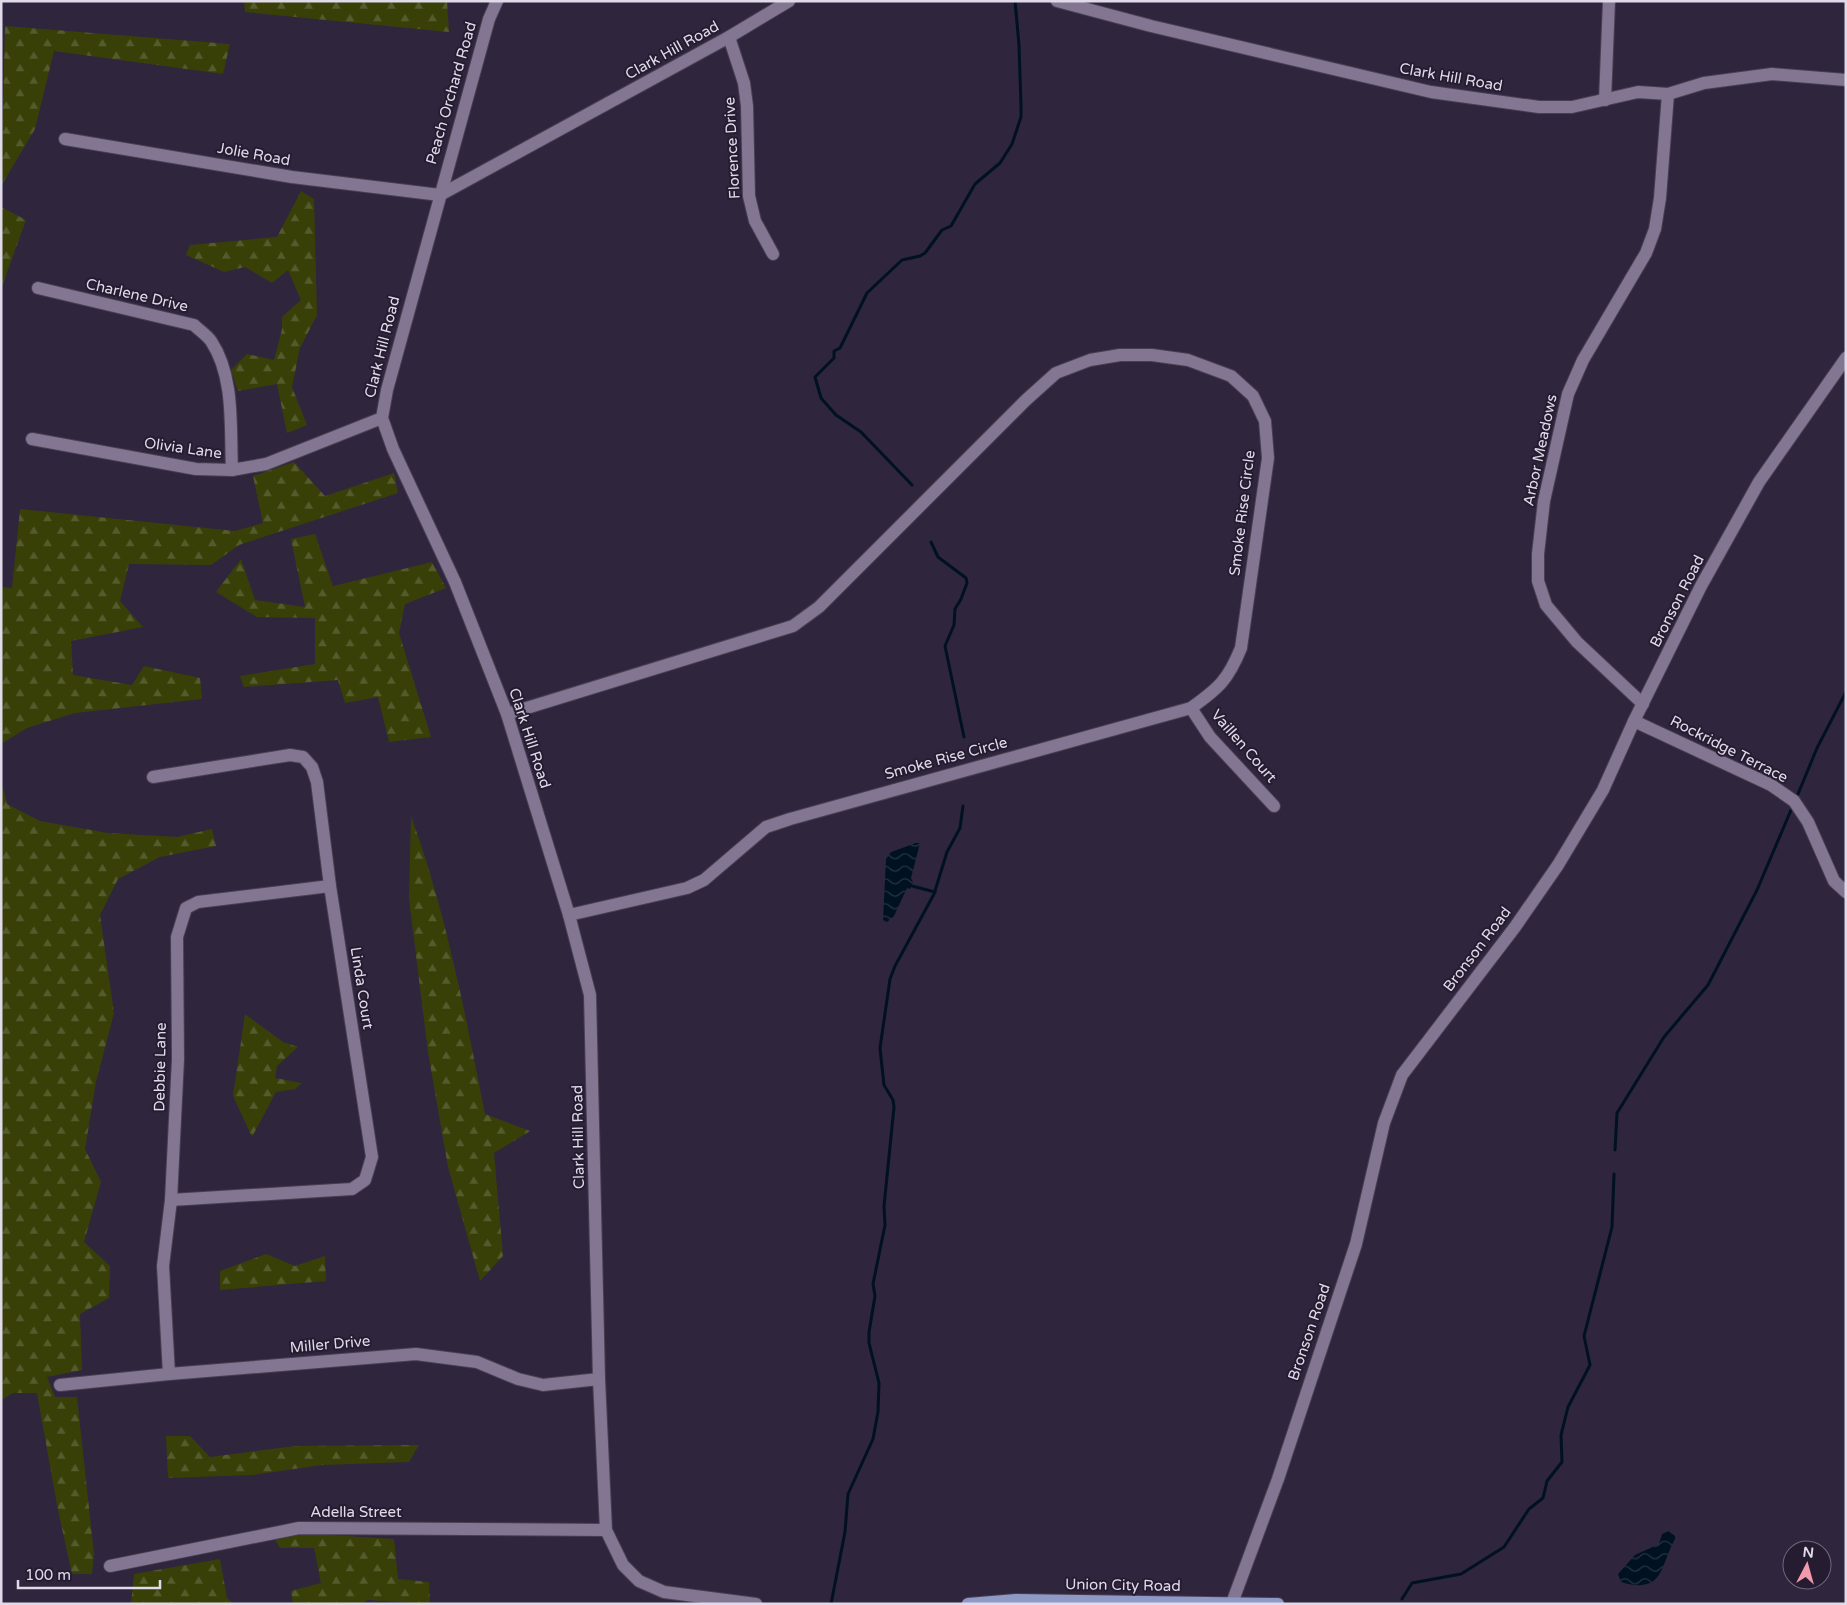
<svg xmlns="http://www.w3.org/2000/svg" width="1847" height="1605" viewBox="0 0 1847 1605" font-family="'Varela Round',sans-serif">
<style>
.forest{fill:url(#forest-firs)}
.water{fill:url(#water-waves)}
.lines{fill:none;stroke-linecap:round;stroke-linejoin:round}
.stream{stroke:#001221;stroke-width:3}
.minor-casing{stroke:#483f53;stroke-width:14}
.major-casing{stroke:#483f53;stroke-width:14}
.minor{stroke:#827692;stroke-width:12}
.major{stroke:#8e99c7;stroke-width:12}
.labels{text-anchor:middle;stroke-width:4;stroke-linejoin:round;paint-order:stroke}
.street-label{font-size:15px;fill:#e0dae9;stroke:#261c32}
</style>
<defs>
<pattern id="forest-firs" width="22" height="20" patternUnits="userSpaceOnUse" patternTransform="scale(1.25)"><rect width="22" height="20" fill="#384008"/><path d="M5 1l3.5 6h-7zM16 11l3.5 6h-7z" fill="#545b2c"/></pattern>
<pattern id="water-waves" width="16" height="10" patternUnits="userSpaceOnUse" patternTransform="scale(1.25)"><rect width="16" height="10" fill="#001221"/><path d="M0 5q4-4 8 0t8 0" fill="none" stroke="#253441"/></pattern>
</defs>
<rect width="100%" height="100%" fill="#2f253d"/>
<g class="forest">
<polygon points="244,1 447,1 449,32 245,12"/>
<polygon points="5,26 230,44 223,74 54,51 35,129 1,186"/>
<polygon points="301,191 314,199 317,315 300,348 292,387 307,425 287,433 277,384 238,391 231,370 247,354 274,360 282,329 282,317 301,300 288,270 272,283 245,267 224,272 186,255 190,245 277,237"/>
<polygon points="1,207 26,220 1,289"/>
<polygon points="294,462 325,496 394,473 398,493 239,545 211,565 129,564 120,601 143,627 71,641 73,675 132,685 144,666 200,678 202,699 75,713 27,728 1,744 1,587 12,588 20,509 235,531 263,523 253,476"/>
<polygon points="315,534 333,586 432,562 446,588 405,604 399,633 431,737 389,742 378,697 345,703 338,680 244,687 240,676 315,664 315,618 257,617 216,592 241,559 255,600 305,607 291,539"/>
<polygon points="1,780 7,804 40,821 108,833 177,837 212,829 216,846 160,857 118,879 100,915 114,1013 96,1082 85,1149 101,1182 84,1242 110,1266 109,1298 80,1314 82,1370 47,1377 55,1397 77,1397 94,1554 92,1574 72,1574 57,1505 37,1393 13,1393 1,1400"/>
<path d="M411 816C446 912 465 1013 485 1114L530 1131 494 1153 503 1256 480 1281 448 1167 428 1052 409 899Z"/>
<polygon points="245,1014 283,1042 298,1047 277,1066 275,1078 302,1083 295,1089 276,1092 252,1137 233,1096"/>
<polygon points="266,1254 295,1266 325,1256 326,1281 220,1290 220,1271"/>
<polygon points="166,1436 190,1436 210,1457 296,1446 419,1445 409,1462 322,1465 252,1475 168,1478"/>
<polygon points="299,1533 394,1539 398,1579 429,1582 430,1604 368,1600 360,1604 293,1604 291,1591 321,1583 314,1548 280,1548 275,1540"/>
<polygon points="220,1559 227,1598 234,1604 131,1604 134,1574"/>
</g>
<g class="water">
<polygon points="916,843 920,843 911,878 913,882 910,889 907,888 894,916 887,922 883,920 886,859 891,852"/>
<path d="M1669 1531 1675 1536V1539C1660 1565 1665 1595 1621 1582L1618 1574 1635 1555 1659 1544 1662 1534Z"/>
</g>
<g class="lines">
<g class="stream">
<polyline points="912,485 861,432 836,415 821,398 815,377 834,358 834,351 840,348 867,293 902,260 920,256 925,253 942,230 951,226 975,184 1000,163 1012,144 1021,117 1021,106 1019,45 1015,1"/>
<polyline points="931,542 938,557 966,578 967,583 961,599 955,609 954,625 945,646 964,737"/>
<polyline points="1798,794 1817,748 1846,692"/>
<polyline points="912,886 935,892"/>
<polyline points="1615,1150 1617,1113 1664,1037 1708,985 1757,890 1791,810"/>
<polyline points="1402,1599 1412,1583 1461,1574 1504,1547 1529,1509 1543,1498 1547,1481 1562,1462 1561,1435 1568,1407 1590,1365 1584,1336 1612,1227 1614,1174"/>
<polyline points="831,1604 845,1532 848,1494 873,1439 878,1412 879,1383 869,1343 869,1332 875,1296 873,1284 885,1225 884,1206 894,1107 893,1100 884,1085 880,1048 890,979 895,966 934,894 947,852 960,828 963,806"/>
</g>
<defs>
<g id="minor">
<polyline points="497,1 489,19 387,390 382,418 393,449 455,582 507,714 569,915 590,995 599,1379 606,1530 623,1565 639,1581 664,1592 756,1604"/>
<polyline points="1057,1 1151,26 1431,92 1539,107 1572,107 1638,92 1668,94 1704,83 1772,74 1846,80"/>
<polyline points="729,37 744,83 747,106 749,196 755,221 773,254"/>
<polyline points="1605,100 1609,1"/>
<polyline points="65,139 292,177 440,195"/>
<polyline points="440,195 729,37 789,1"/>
<path d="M38 288 194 325C199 330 207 335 211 341 235 377 230 428 232 470"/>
<polyline points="32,439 196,469 232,470 266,464 382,418"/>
<polyline points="1643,704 1577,642 1546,605 1538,581 1538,554 1544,501 1568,394 1583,360 1646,253 1655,229 1660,198 1668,94"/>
<polyline points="1191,708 1210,737 1274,806"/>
<path d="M507 714 793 626 819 607 1026 400 1056 373 1090 360 1120 355H1152L1188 360 1231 376 1253 396 1265 421 1268 458 1241 648C1228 680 1219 688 1191 708L790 819 766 827 704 880 687 888 569 915"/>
<polyline points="1634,721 1771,785 1794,801 1808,822 1834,881 1846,892"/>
<polyline points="153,777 290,755 303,757 312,767 317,782 330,886 372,1157 365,1180 352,1189 171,1200"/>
<polyline points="169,1374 163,1266 171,1200 178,1059 177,937 186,908 198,902 330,886"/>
<polyline points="60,1385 169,1374 416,1354 477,1362 518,1379 543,1385 599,1379"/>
<polyline points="110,1566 299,1528 606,1530"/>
<polyline points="1232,1603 1278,1479 1356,1244 1384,1123 1402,1075 1515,927 1558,865 1603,790 1634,721 1701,586 1759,482 1846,358"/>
</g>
<polyline id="major" points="968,1604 1016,1600 1278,1604"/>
</defs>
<use href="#minor" class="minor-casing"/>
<use href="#major" class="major-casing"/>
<use href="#minor" class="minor"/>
<use href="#major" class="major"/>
</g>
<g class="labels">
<g class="street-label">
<text transform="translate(672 50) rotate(-29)" y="5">Clark Hill Road</text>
<text transform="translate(1451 77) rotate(10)" y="5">Clark Hill Road</text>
<text transform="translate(451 93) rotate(-74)" y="5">Peach Orchard Road</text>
<text transform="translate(732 148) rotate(-93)" y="5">Florence Drive</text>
<text transform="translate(254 154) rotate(10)" y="5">Jolie Road</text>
<text transform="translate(137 295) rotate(13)" y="5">Charlene Drive</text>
<text transform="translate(382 347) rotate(-76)" y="5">Clark Hill Road</text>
<text transform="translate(183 448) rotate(8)" y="5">Olivia Lane</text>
<text transform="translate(1540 450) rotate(-78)" y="5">Arbor Meadows</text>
<text transform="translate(1242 513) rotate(-83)" y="5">Smoke Rise Circle</text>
<text transform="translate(1677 601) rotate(-63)" y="5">Bronson Road</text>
<text transform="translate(530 738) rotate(72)" y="5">Clark Hill Road</text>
<text transform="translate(1244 746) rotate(49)" y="5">Vaillen Court</text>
<text transform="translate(1729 749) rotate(27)" y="5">Rockridge Terrace</text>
<text transform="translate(946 758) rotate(-15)" y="5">Smoke Rise Circle</text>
<text transform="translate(1477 949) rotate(-53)" y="5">Bronson Road</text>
<text transform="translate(362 988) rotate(81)" y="5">Linda Court</text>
<text transform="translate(160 1067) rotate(-89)" y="5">Debbie Lane</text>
<text transform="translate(578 1137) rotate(-91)" y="5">Clark Hill Road</text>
<text transform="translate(1309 1332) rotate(-71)" y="5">Bronson Road</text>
<text transform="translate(330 1344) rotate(-5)" y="5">Miller Drive</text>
<text x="356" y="1517">Adella Street</text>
<text transform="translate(1123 1585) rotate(1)" y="5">Union City Road</text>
</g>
</g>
<rect width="1847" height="1605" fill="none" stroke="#e0dae9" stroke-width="5"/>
<g transform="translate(1807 1565) rotate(6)"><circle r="24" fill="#261c32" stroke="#70687b"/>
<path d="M0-4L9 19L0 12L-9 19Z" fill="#f29aad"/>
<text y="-8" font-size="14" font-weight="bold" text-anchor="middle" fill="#e0dae9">N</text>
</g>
<path d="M18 1580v8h142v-8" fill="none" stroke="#e0dae9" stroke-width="2.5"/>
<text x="25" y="1580" font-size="15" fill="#e0dae9" stroke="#261c32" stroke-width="4" paint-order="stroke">100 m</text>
</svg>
